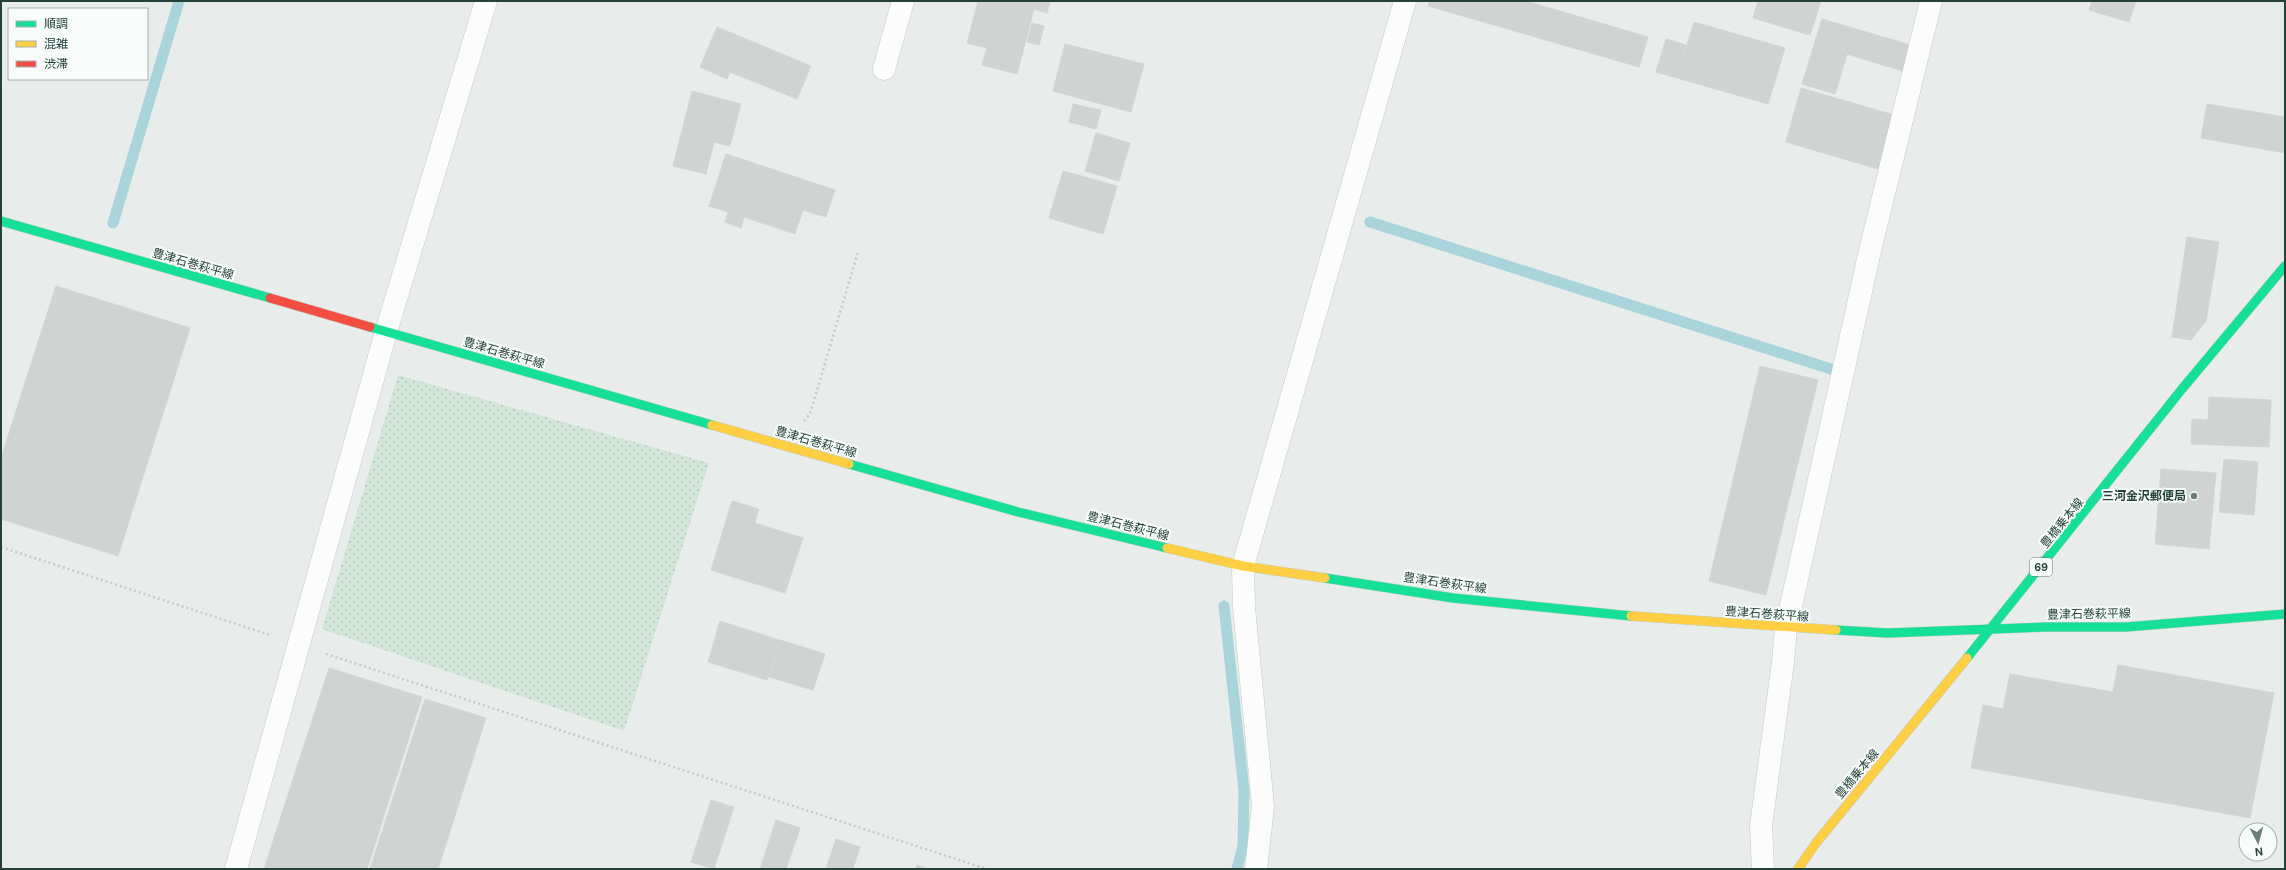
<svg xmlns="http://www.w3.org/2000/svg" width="2286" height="870" viewBox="0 0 2286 870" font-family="'DM Sans','Noto Sans JP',sans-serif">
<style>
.grass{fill:url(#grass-dots)}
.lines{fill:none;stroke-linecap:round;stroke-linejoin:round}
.stream{stroke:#a9d4db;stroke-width:11}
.building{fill:#cfd4d2;stroke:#d1d6d4}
.street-casing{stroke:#c5cac8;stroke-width:23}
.fast-casing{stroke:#c3cbc8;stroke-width:10}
.slow-casing{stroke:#c3cbc8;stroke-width:10}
.jam-casing{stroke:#c3cbc8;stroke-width:10}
.path{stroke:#c3ccca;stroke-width:2.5;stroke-dasharray:2 3;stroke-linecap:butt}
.street{stroke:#fcfcfc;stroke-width:22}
.fast{stroke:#16e098;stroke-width:9}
.slow{stroke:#ffcf43;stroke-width:9}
.jam{stroke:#f24e42;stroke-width:9}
.poi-dot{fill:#697e78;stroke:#f7fbf9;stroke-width:1.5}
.labels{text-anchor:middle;stroke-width:4;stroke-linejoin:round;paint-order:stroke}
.shield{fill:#f7fbf9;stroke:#637a73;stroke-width:1}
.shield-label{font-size:11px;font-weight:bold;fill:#24423a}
.street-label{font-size:12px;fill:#24423a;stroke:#f7fbf9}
.poi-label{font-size:12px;font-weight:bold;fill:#24423a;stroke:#f7fbf9;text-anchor:end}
</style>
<defs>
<pattern id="grass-dots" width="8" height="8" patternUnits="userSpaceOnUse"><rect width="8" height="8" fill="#d1e6d8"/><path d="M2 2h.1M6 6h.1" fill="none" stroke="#b3c6ba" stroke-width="1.8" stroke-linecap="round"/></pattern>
</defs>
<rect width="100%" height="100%" fill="#e8edeb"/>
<polygon class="grass" points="398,375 709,463 624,731 322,629"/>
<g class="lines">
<g class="stream">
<polyline points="1370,222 1831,369"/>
<polyline points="113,223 179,1"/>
<polyline points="1224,606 1244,791 1243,846 1237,869"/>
</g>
</g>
<g class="building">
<polygon points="978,1 1050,1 1047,13 1034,9 1017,74 982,65 987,48 967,43"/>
<polygon points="1430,1 1526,1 1648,37 1639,67 1428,6"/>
<polygon points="1758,1 1821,1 1810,35 1753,18"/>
<polygon points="2092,1 2136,1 2129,22 2089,10"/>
<polygon points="1822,19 1914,46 1906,72 1847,54 1835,94 1802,84"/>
<polygon points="1694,22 1785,48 1768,104 1677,78"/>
<polygon points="1032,23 1044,26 1039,45 1027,42"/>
<polygon points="717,27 811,66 797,99 730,72 727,79 700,67"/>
<polygon points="1666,39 1686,45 1677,78 1656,72"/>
<polygon points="1065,44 1144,64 1131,112 1053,91"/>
<polygon points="1801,88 1894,115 1878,169 1786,142"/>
<polygon points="692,91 741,104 730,146 714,142 706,174 673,166"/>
<polygon points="1073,104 1101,110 1096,129 1069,122"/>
<polygon points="2207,104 2285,117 2285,153 2201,138"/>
<polygon points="1096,133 1130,143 1119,181 1085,171"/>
<polygon points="726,154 835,190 826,217 803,210 795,234 744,217 741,228 725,222 728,212 709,206"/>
<polygon points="1063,171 1117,186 1103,234 1049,218"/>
<polygon points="2187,237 2219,242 2206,321 2191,340 2172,337"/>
<polygon points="56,286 190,328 118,556 1,519 1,458"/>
<polygon points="1760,366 1818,380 1766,595 1709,581"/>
<polygon points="2209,397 2271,400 2269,447 2191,444 2192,419 2208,420"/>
<polygon points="2224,459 2258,462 2254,515 2219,512"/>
<polygon points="2161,469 2216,473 2209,549 2155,544"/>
<polygon points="732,501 759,509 755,523 803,538 785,593 711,570"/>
<polygon points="720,621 779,640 767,680 708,662"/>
<polygon points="780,640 825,654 813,690 769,677"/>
<polygon points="2118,665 2274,693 2250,818 1971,768 1983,705 2003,709 2010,674 2113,692"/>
<polygon points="329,668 422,697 367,869 264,869"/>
<polygon points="425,699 486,718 438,869 370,869"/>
<polygon points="711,800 734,807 714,869 691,862"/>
<polygon points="776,820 800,828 786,869 760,869"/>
<polygon points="836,839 860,847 853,869 826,869"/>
<polygon points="917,865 928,869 916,869"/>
</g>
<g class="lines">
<defs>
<g id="street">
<polyline points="884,69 903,1"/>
<polyline points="236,869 386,332 486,1"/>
<polyline points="1256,869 1263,806 1244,607 1243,566 1405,1"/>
<polyline points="1763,869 1761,826 1783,662 1786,628 1869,255 1931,1"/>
</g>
<g id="fast">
<polyline points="1,221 270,298"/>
<polyline points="370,327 712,425"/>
<polyline points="849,464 1018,512 1167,548"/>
<polyline points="1325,578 1453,598 1631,616"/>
<polyline points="1836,630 1887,633 2046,627 2126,627 2285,614"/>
<polyline points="1967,658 2182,389 2285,266"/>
</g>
<g id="slow">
<polyline points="712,425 849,464"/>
<polyline points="1167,548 1243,566 1325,578"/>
<polyline points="1631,616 1836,630"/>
<polyline points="1798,869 1816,843 1967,658"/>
</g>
<polyline id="jam" points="270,298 370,327"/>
</defs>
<use href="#street" class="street-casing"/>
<use href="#fast" class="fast-casing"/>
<use href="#slow" class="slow-casing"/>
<use href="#jam" class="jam-casing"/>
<g class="path">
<polyline points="804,421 810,414 858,252"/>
<polyline points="1,547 270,635"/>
<polyline points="326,654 987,869"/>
</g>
<use href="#street" class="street"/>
<use href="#fast" class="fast"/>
<use href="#slow" class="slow"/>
<use href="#jam" class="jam"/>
</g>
<circle class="poi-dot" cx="2194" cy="496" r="4"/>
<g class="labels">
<rect class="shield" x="2030" y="558" width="22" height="18" rx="3"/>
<g class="shield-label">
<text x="2041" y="571">69</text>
</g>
<g class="street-label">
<text transform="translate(193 264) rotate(16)" y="4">豊津石巻萩平線</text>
<text transform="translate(504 353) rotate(16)" y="4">豊津石巻萩平線</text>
<text transform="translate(816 442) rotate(16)" y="4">豊津石巻萩平線</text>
<text transform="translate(2062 523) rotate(-51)" y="4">豊橋乗本線</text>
<text transform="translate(1128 526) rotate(14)" y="4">豊津石巻萩平線</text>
<text transform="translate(1445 583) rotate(8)" y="4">豊津石巻萩平線</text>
<text transform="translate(1767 614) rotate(4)" y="4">豊津石巻萩平線</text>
<text transform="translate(2089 614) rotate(-1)" y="4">豊津石巻萩平線</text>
<text transform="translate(1857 774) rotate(-50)" y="4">豊橋乗本線</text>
</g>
<g class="poi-label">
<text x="2186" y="500">三河金沢郵便局</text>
</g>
</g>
<rect width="2286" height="870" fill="none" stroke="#24423a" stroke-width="4"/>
<rect x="8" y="8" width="140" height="72" fill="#f7fbf9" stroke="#a3b1ad"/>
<rect x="16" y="21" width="20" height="6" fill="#16e098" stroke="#a3b1ad"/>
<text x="44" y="28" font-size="12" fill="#24423a">順調</text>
<rect x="16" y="41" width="20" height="6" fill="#ffcf43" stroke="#a3b1ad"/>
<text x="44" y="48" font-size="12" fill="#24423a">混雑</text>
<rect x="16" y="61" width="20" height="6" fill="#f24e42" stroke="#a3b1ad"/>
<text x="44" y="68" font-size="12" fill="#24423a">渋滞</text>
<g transform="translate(2258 842) rotate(174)"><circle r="19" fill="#f7fbf9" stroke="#a3b1ad"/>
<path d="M0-3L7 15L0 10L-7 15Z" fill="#697e78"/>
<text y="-6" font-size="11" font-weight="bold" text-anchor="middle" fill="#24423a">N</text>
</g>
</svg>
